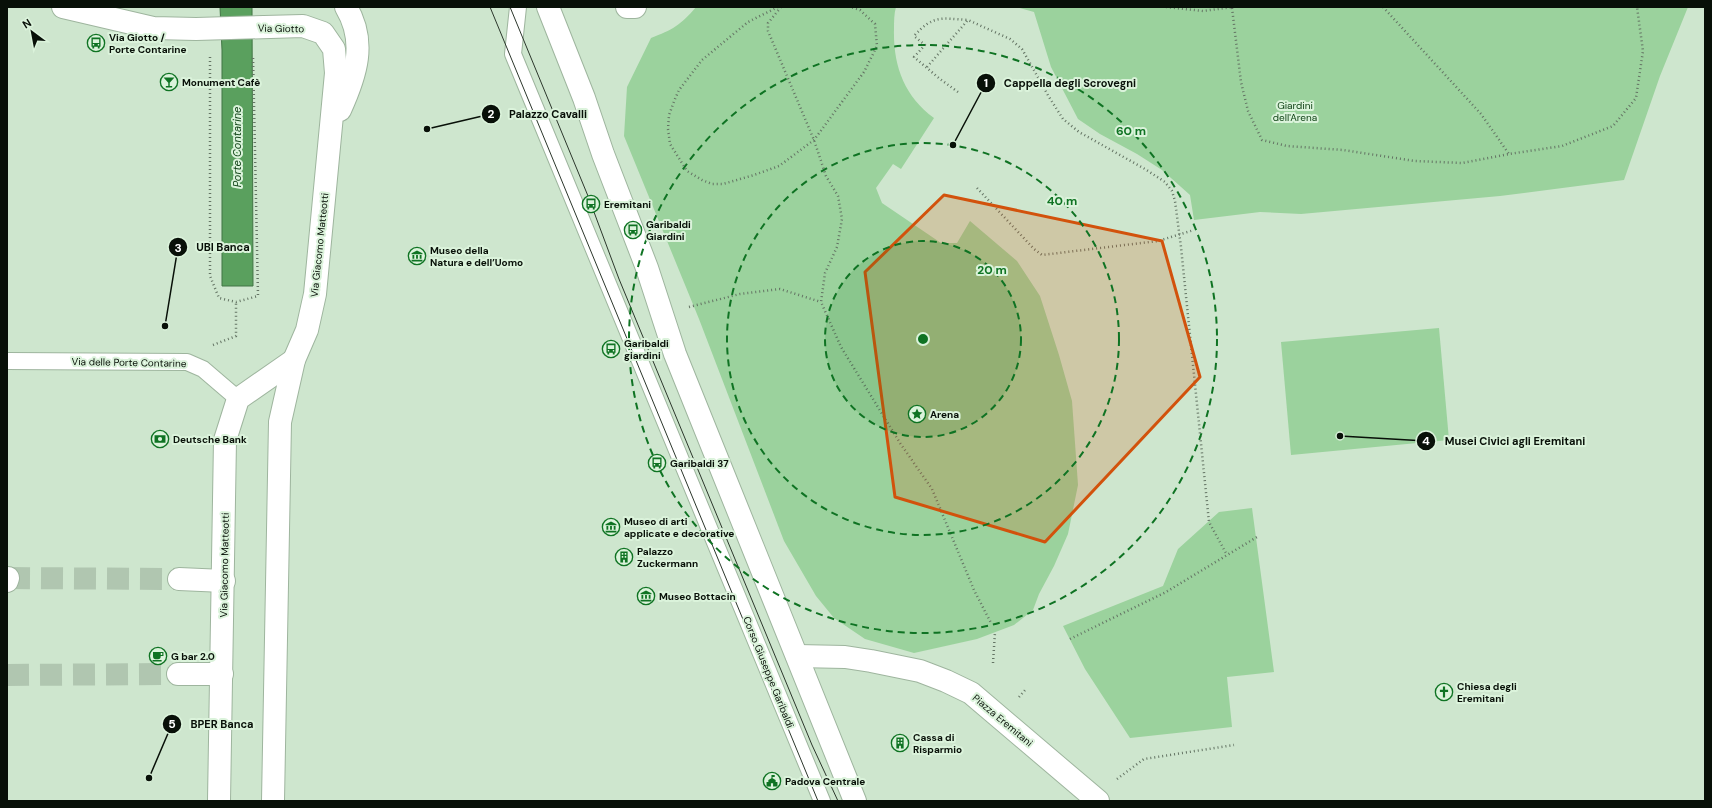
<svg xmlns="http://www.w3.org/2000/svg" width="1712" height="808" viewBox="0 0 1712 808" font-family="'DM Sans',sans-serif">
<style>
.green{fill:#9bd29d}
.water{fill:#5aa05e;stroke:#417544}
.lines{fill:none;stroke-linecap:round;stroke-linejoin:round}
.pedestrian-tunnel{stroke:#b0c6b0;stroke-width:22;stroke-dasharray:22 11;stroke-linecap:butt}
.service-casing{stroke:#9eb59e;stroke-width:18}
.pedestrian-casing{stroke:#9eb59e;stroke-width:24}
.minor-casing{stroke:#9eb59e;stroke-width:24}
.path{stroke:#647464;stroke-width:2.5;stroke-dasharray:1 3;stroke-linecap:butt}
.service{stroke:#fff;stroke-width:16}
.pedestrian{stroke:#fff;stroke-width:22}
.minor{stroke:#fff;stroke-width:22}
.tram{stroke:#2c372c;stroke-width:1}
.marked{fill:#d2520c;fill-opacity:0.2;stroke:#d2520c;stroke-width:3;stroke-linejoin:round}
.ring{fill:none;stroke:#0f7323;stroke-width:2;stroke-dasharray:7 5}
.labels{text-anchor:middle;stroke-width:4;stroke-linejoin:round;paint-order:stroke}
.street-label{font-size:10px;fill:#081008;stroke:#dbf3db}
.poi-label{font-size:10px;font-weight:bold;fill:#081008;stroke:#dbf3db;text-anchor:start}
.park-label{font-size:10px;fill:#0f4215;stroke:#dbf3db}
.water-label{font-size:11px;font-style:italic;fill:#15471b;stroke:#dbf3db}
.centre{fill:#0f7323;stroke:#dbf3db;stroke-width:2}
.ring-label{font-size:12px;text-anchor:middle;font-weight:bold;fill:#0f7323;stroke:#dbf3db;stroke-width:4;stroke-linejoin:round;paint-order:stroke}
.leader{fill:none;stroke:#081008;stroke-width:1.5}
.callout-dot{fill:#081008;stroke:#dbf3db;stroke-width:1.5}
.mark-label{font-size:12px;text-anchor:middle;font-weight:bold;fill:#fff}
.callout-label{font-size:11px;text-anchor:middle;font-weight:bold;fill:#081008;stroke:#dbf3db;stroke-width:4;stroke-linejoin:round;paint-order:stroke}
</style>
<rect width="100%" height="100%" fill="#cee6ce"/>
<g class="green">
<path d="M696 7H896C894 14 894 21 894 29 893 65 904 96 934 118L901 169 893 164 876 188 882 203 941 243H957L970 221 1017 261 1040 296 1059 355 1072 401 1078 485 1068 534 1054 566 1039 594 1033 610 1014 625 977 639 914 653 865 639 834 618 816 596 784 541 699 319 624 136 627 87 651 38C672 30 681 25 696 7Z"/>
<polygon points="1016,7 1688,7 1660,76 1624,180 1500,196 1301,214 1260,212 1194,220 1190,195 1162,170 1137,154 1100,134 1078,119 1051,67 1034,12"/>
<polygon points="1439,328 1449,440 1291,455 1281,342"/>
<polygon points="1252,508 1274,672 1227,677 1232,727 1130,738 1085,669 1063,626 1163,586 1178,549 1219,512"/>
</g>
<polygon class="water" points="220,7 252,7 253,286 222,286 222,50"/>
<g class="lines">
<g class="pedestrian-tunnel">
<polyline points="8,578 179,579"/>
<polyline points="7,675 178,674"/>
</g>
<defs>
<g id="service">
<polyline points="518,7 513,54 822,801"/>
<polyline points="7,361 187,362 203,369 238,399"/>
</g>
<g id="pedestrian">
<polyline points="627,7 635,7"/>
<polyline points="179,579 224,581"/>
<polyline points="7,581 8,578"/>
<polyline points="178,674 222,674"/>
</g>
<g id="minor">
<polyline points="63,7 153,28 196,29 303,26 323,33 334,49 336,73 315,294 307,330 294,360 280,422 273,801"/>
<polyline points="548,7 584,98 603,154 647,268 675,354 855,801"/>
<path d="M340 110C356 75 367 42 346 7"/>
<polyline points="797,656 845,657 871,661 920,671 946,681 971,693 1098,801"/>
<polyline points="219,801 225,440 238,399 294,360"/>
</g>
</defs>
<use href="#service" class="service-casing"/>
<use href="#pedestrian" class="pedestrian-casing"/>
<use href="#minor" class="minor-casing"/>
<g class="path">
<polyline points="778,7 748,22 702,60 679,90 675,99 669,115 668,129 670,144 687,171 702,180 712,184 723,184 754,175 779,166 814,140 864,72 877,46 875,24 860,10 851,7"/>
<polyline points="781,7 768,23 768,31 814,140 826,176 838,196 842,219 837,247 825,273 821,302 841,347 900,443 932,489 974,590 991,623"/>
<polyline points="1166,7 1203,11 1233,7"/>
<polyline points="1383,7 1481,114 1509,154"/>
<polyline points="1232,8 1241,82 1248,111 1262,140 1287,146 1343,150 1415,161 1462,163 1509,154 1562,146 1613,126 1636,98 1643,51 1637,7"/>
<polyline points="210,57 210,276 219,298 236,302 258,296 253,55"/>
<polyline points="927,67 968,20 1010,39 1022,49 1049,97 1063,119 1079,132 1145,169 1165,182 1172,191 1175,201 1181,247 1209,522 1227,555"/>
<path d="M958 92 940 79 914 57 925 45 914 36C933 15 941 18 967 20"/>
<polyline points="977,188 1034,249 1042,255 1158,241 1194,230"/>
<polyline points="689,307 740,294 780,289 821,302"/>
<polyline points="213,345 236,336 236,302"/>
<polyline points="1070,639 1166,592 1257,537"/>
<polyline points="993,663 995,632"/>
<polyline points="1019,697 1026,689"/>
<polyline points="1117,779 1144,759 1234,745"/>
</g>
<use href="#service" class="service"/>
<use href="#pedestrian" class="pedestrian"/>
<use href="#minor" class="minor"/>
<g class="tram">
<polyline points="490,7 818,801"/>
<polyline points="510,7 588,196 619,279 812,745 838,801"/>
</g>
</g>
<path class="marked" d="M944 195 1162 241 1200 377 1045 542 895 497 865 272Z"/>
<circle cx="923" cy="339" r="98" fill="#0f7323" fill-opacity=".12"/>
<g class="ring">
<circle cx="923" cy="339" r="98"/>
<circle cx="923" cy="339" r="196"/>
<circle cx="923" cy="339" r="294"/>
</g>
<defs>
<symbol id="bus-ring" viewBox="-11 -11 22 22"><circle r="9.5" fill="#dbf3db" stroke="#0f7323" stroke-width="1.5"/><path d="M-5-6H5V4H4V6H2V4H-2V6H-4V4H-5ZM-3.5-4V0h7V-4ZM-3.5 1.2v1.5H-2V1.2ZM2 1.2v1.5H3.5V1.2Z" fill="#0f7323"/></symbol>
<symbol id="bar-ring" viewBox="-11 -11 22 22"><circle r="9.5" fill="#dbf3db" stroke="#0f7323" stroke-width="1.5"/><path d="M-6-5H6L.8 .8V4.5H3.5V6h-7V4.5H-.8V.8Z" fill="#0f7323"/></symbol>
<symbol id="museum-ring" viewBox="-11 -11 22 22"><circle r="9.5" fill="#dbf3db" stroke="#0f7323" stroke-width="1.5"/><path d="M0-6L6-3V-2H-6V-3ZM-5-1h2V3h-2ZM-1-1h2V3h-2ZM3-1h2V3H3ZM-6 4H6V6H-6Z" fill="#0f7323"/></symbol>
<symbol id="sight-ring" viewBox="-11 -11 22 22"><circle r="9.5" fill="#dbf3db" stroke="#0f7323" stroke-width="1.5"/><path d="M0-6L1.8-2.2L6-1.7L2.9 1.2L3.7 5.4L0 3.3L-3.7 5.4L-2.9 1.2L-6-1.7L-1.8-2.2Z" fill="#0f7323"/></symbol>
<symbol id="bank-ring" viewBox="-11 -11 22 22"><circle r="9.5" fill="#dbf3db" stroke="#0f7323" stroke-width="1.5"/><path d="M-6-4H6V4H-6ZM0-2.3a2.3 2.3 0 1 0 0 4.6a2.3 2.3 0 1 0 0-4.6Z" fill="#0f7323"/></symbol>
<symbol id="building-ring" viewBox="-11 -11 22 22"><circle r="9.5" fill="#dbf3db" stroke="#0f7323" stroke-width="1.5"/><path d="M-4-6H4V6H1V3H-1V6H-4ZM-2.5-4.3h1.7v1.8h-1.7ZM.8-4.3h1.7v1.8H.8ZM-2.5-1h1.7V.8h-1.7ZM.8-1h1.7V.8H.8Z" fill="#0f7323"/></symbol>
<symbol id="cafe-ring" viewBox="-11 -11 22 22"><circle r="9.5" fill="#dbf3db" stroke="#0f7323" stroke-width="1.5"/><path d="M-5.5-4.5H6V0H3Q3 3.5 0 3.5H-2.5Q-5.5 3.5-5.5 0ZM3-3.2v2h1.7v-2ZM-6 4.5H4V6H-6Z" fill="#0f7323"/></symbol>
<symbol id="church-ring" viewBox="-11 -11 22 22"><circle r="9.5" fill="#dbf3db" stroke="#0f7323" stroke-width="1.5"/><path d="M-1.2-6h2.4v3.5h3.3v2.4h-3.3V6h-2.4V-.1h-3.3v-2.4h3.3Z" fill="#0f7323"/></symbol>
<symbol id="civic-ring" viewBox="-11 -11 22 22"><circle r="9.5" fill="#dbf3db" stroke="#0f7323" stroke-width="1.5"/><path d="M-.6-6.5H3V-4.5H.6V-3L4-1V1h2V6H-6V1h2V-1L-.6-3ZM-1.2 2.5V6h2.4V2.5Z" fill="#0f7323"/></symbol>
</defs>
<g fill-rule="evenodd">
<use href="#bus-ring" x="86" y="33" width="20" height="20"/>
<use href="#bar-ring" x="159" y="72" width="20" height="20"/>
<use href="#bus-ring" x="581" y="194" width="20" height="20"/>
<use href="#bus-ring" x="623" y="220" width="20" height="20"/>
<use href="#museum-ring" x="407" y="246" width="20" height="20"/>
<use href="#bus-ring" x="601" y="339" width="20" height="20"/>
<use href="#sight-ring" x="907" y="404" width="20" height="20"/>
<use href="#bank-ring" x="150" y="429" width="20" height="20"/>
<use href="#bus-ring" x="647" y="453" width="20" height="20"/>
<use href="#museum-ring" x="601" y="517" width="20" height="20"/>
<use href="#building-ring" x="614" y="547" width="20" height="20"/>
<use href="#museum-ring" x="636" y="586" width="20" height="20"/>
<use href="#cafe-ring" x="148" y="646" width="20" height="20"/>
<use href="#church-ring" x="1434" y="682" width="20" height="20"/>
<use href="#building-ring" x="890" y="733" width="20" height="20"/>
<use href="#civic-ring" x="762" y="771" width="20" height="20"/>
</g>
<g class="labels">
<g class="street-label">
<text transform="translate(281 28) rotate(1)" y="4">Via Giotto</text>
<text transform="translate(319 245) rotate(-84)" y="4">Via Giacomo Matteotti</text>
<text transform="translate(129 362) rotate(1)" y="4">Via delle Porte Contarine</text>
<text transform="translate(224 565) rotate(-89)" y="4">Via Giacomo Matteotti</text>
<text transform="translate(769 672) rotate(68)" y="4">Corso Giuseppe Garibaldi</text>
<text transform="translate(1003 720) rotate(40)" y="4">Piazza Eremitani</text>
</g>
<g class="poi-label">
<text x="109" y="41">Via Giotto /<tspan x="109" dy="12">Porte Contarine</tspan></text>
<text x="182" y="86">Monument Cafè</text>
<text x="604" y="208">Eremitani</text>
<text x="646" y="228">Garibaldi<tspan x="646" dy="12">Giardini</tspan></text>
<text x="430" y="254">Museo della<tspan x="430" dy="12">Natura e dell’Uomo</tspan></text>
<text x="624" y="347">Garibaldi<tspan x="624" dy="12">giardini</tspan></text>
<text x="930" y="418">Arena</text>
<text x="173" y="443">Deutsche Bank</text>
<text x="670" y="467">Garibaldi 37</text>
<text x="624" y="525">Museo di arti<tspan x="624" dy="12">applicate e decorative</tspan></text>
<text x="637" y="555">Palazzo<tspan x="637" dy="12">Zuckermann</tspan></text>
<text x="659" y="600">Museo Bottacin</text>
<text x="171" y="660">G bar 2.0</text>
<text x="1457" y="690">Chiesa degli<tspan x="1457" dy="12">Eremitani</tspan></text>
<text x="913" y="741">Cassa di<tspan x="913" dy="12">Risparmio</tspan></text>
<text x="785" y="785">Padova Centrale</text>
</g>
<g class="park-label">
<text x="1295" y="109">Giardini<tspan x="1295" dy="12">dell'Arena</tspan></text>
</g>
<g class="water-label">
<text transform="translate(237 147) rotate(-90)" y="4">Porte Contarine</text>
</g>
</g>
<circle cx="923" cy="339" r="6" class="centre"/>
<g class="ring-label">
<text x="1131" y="135">60 m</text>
<text x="1062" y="205">40 m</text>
<text x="992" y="274">20 m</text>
</g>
<path class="leader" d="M953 145L986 83M427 129L491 114M165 326L178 247M1340 436L1426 441M149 778L172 724"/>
<g class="callout-dot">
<circle cx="953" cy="145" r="4"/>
<circle cx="427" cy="129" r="4"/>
<circle cx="165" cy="326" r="4"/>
<circle cx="1340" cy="436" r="4"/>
<circle cx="149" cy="778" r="4"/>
<circle cx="986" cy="83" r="10"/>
<circle cx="491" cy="114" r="10"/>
<circle cx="178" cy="247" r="10"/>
<circle cx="1426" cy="441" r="10"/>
<circle cx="172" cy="724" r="10"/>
</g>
<g class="mark-label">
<text x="986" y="87">1</text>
<text x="491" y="118">2</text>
<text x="178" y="252">3</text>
<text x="1426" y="445">4</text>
<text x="172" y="728">5</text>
</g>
<g class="callout-label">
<text x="1070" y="87">Cappella degli Scrovegni</text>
<text x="548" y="118">Palazzo Cavalli</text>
<text x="223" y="251">UBI Banca</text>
<text x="1515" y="445">Musei Civici agli Eremitani</text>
<text x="222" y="728">BPER Banca</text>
</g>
<rect width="1712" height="808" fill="none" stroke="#081008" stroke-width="16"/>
<g transform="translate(32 32) rotate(328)" stroke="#dbf3db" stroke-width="3" paint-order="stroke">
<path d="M0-3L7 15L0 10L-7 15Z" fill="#081008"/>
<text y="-6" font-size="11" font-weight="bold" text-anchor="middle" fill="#081008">N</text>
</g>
</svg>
